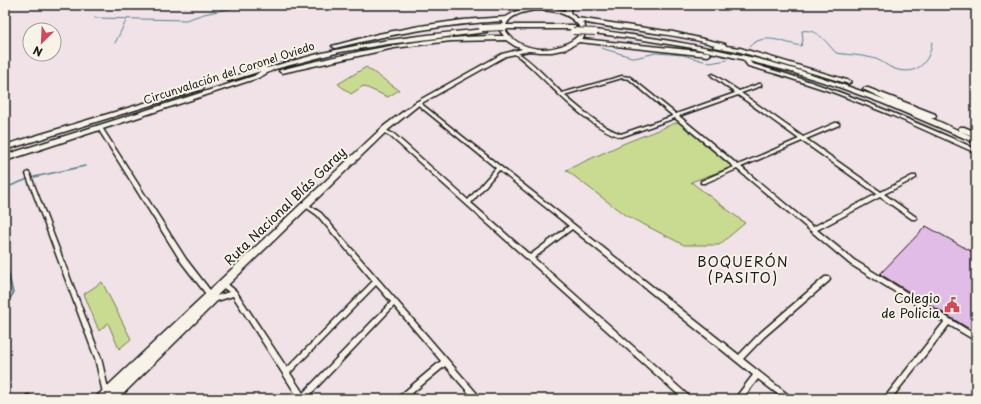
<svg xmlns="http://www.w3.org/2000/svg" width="981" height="404" viewBox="0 0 981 404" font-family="'Playpen Sans',sans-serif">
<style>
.green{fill:#c8db90;stroke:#727c56}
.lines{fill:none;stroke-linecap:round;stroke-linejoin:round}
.stream-far2{stroke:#53828b;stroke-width:1}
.stream-far1{stroke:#53828b;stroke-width:1.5}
.stream{stroke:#53828b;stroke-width:2}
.building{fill:#e0bce6;stroke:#1c1c1c}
.minor-casing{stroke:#1c1c1c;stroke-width:3}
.tertiary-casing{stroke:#1c1c1c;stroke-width:3}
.trunk-casing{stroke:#1c1c1c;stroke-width:3}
.minor{fill:#f7f3e8;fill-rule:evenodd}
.tertiary{fill:#f7f3e8;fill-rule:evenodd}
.trunk{fill:#f7f3e8;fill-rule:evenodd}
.trunk-bridge-casing{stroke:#1c1c1c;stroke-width:8;stroke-linecap:butt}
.trunk-bridge{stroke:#f7f3e8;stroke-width:6}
.labels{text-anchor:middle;stroke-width:4;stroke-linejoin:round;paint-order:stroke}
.far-street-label{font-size:11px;fill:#1c1c1c;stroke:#f7f3e8}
.street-label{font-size:13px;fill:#1c1c1c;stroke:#f7f3e8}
.poi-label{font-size:13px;fill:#1c1c1c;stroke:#f7f3e8;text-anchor:end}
.neighbourhood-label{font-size:14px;letter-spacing:1px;fill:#1c1c1c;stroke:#f7f3e8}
</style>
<rect width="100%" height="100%" fill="#f0e2e7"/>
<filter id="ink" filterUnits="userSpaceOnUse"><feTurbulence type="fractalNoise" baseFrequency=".025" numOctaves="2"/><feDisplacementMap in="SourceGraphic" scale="8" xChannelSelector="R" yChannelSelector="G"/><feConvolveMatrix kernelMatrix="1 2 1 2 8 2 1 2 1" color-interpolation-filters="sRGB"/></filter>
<g filter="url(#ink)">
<g class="green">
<polygon points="366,67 399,90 388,97 363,86 351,94 338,84"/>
<polygon points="678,122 732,167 691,182 745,223 719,245 684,245 625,215 566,170 625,143"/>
<polygon points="102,282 131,339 119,349 108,323 99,331 84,294"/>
</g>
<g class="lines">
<g class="stream-far2">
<polyline points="517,5 517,7"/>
<polyline points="95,18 186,20 204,14 247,5"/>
<polyline points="115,43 127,19"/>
<path d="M749 47C764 31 783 43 801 46L803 40 802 31C817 28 827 43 836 53 849 55 863 55 876 59 882 61 888 67 895 69 916 76 930 63 932 42"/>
<polyline points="601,48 635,58 656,53 683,55 710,63 727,60"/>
</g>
<g class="stream-far1">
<polyline points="34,177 85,166"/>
<polyline points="5,188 28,179"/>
</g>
<polyline class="stream" points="5,259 13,294 5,304"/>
</g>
<polygon class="building" points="926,226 976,254 976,333 880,274"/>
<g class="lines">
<defs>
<g id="minor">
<path d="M513 51C523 52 553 84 562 93L622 76 630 77 676 114 735 93 712 76 711 75 713 74 739 91 759 84H761V86L741 93 803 137 835 123H839V125L806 139 881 192 912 176H916V178L884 194 916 217 917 218 916 219H912L880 197 817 230 854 260 976 335V341L949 325 891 399H884L885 397 944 322 850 264 737 169 705 183H701V181L734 167 675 118 621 137C590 127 564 99 541 77 532 68 523 59 513 53ZM622 78 629 79 673 116 621 134C599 126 582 110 564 95ZM738 95 799 139 738 165 679 116ZM802 141 877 194 813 227 741 167Z"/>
<path d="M417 102H419L739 355 760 333 825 277H829L830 279 829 281 764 337 743 359 791 397 792 399H784L758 379 742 399H735L736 397 753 375 572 229 534 258 690 397 691 399H683L390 136 381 131V130L383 129 394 134 468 200 496 168 417 104ZM499 170 569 226 530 255 471 203Z"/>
<path d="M97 126H101L186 259 213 294 214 296 213 297 229 292 221 286 220 284 221 282H225L236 291 287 368 373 281 317 215 304 206 303 205 304 204 306 203 321 213 480 397 481 399H474L445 366 405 399H397L398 397 441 361 394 306 306 399H299L233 296 217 301 118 399H110L111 397 212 298H209L182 263 97 127ZM376 285 391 302 303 393 290 373Z"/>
<polygon points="28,172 30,174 101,358 109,393 108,395 106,396 104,395 103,393 95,358 26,174"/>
<polygon points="28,395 30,396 32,399 25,399 26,396"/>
</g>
<path id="tertiary" d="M742 57H746L752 64C829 85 903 116 976 149V153L891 115 835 93 777 74 748 66 742 58Z"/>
<g id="trunk">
<path d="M566 5H572L570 13 577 18 673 32 725 44 726 46 740 48 850 81 851 82 848 84 846 83 737 51 714 47 713 46 715 45C671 32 626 31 582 22L585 26 584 37 582 39 708 52 711 54 708 56 579 42 566 49 552 52H540L529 51 506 56 420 104 388 130 110 399H97L98 395 384 126 416 102 502 54 522 49 515 46 506 40 451 41 394 48 282 73 279 71 280 70C353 52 427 35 504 36L500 31 503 21C445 24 391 34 335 48L332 46 378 34 420 26 463 20 506 17 517 11 535 6 548 7 565 11ZM535 10C552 10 568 12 579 26L578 36C558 54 522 54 506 31V29H573L576 27 573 25H506C511 14 524 12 535 10Z"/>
<path d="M485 29 487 30V32L388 44 340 52 275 69 258 78 5 161V155L254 76 261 71 229 81 226 79 262 67H266L267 68C276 65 286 63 296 60 358 42 421 35 485 29Z"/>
<path d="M595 30C644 36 693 44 741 55 791 66 839 83 886 100L863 89 864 88H868L935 114 936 116 935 118H931L960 131 958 129 960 127H964L976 132V137L960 131 976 138V143L882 103 836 86 788 71 741 59 693 48 644 40 593 33 592 32Z"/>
<polygon points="201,86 203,87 203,89 5,150 5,145"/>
</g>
</defs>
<use href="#minor" class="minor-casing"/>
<use href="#tertiary" class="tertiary-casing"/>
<use href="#trunk" class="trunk-casing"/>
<use href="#minor" class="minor"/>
<use href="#tertiary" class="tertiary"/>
<use href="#trunk" class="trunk"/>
<defs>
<g id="trunk-bridge">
<polyline points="482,28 504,27"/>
<polyline points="573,31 595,32"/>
</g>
</defs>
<use href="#trunk-bridge" class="trunk-bridge-casing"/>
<use href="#trunk-bridge" class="trunk-bridge"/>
</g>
</g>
<defs>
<symbol id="civic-bare" viewBox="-9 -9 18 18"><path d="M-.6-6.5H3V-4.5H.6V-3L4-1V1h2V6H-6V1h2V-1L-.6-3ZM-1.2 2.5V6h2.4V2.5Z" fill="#d1495b" stroke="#f7f3e8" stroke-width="2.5" paint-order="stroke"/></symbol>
</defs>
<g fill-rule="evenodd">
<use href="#civic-bare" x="941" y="294" width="22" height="22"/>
</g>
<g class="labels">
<g class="far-street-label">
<text transform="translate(229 73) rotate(-18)" y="4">Circunvalación del Coronel Oviedo</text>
</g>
<g class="street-label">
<text transform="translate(285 206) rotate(-44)" y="5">Ruta Nacional Blás Garay</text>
</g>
<g class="poi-label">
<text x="940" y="303">Colegio<tspan x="940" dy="15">de Policia</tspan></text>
</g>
<g class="neighbourhood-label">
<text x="743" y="267">BOQUERÓN<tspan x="743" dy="16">(PASITO)</tspan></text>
</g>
</g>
<rect width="981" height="404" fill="none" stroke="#f7f3e8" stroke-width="20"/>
<rect x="10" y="10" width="961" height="384" fill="none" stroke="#1c1c1c" stroke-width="1.5" filter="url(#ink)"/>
<g transform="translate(42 42) rotate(204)"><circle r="19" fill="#f7f3e8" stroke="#9f9d96"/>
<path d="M0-3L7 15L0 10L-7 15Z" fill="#d1495b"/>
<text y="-6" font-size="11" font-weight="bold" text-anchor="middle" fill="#1c1c1c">N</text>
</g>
</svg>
